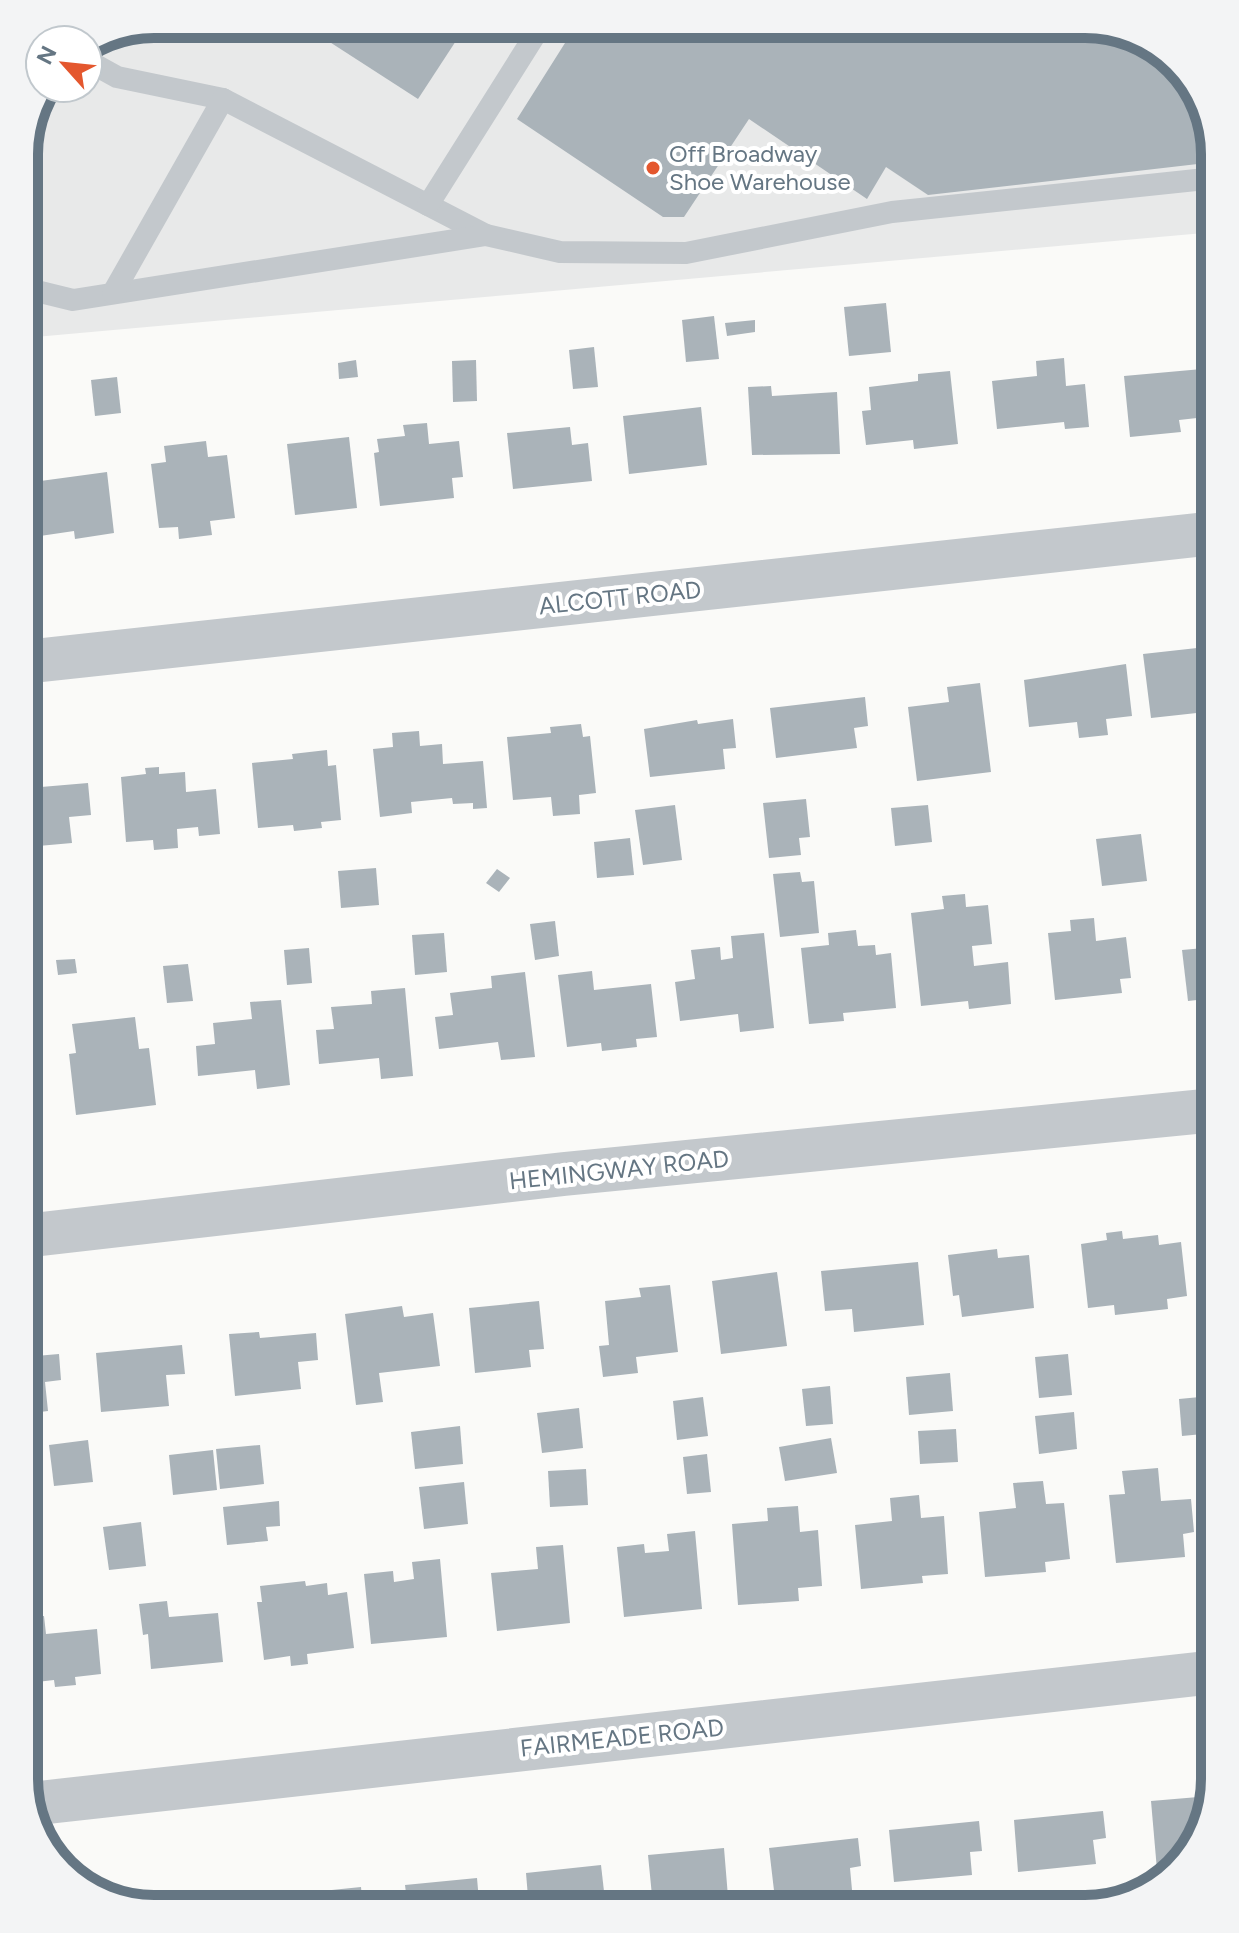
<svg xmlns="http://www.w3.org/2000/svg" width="1239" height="1933" viewBox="0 0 1239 1933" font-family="Figtree,sans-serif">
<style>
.built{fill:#e8e9e9}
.building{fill:#aab3b9}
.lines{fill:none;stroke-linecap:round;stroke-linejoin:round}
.service{stroke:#c3c8cc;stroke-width:22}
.minor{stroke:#c3c8cc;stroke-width:44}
.poi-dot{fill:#e4572e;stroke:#fff;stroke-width:3}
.labels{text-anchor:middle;stroke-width:8;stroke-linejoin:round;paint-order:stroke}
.poi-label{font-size:24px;fill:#657683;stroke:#fff;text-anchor:start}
.street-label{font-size:24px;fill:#657683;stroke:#fff}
.rim{fill:none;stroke:#657683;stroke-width:10}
</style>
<rect width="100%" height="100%" fill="#fafaf8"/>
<polygon class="built" points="154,24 1094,24 1157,46 1201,96 1215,154 1215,232 24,338 24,146 51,88 88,88 88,51"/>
<g class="building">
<polygon points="307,24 467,24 418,99 308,28"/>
<polygon points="577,24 988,24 1013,41 1105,28 1157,46 1201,96 1215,162 928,195 886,167 867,199 749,119 684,217 663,217 517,119"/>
<polygon points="886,303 891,352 849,356 844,307"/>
<polygon points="714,316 719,359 686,362 682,320"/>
<polygon points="755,320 755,332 727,336 725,323"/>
<polygon points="594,347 598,387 573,389 569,350"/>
<polygon points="1064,358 1066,386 1085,384 1089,427 1065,429 1064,422 997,429 992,381 1037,376 1036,361"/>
<polygon points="356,360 358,377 339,379 338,363"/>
<polygon points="476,360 477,401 453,402 452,361"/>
<polygon points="1202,369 1206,417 1179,420 1181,432 1130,437 1124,376"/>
<polygon points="950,371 958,444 914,449 913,440 866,445 862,411 871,410 869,387 918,381 918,374"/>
<polygon points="117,377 121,413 95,416 91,380"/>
<polygon points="771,386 772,396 837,392 840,454 752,455 748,387"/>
<polygon points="701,407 707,465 629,474 623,416"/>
<polygon points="427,423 429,444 459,441 463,477 452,478 454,498 380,506 374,453 379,452 377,439 405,436 403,425"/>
<polygon points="570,427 572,445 588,443 592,481 513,489 507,433"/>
<polygon points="349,437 357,508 295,515 287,444"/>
<polygon points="206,441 208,457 227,455 235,518 210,521 212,535 179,539 178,527 159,528 151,464 166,462 164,446"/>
<polygon points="107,472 114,533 75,539 74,531 40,536 33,482"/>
<polygon points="1215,646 1215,711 1151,718 1143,654"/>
<polygon points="1126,664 1132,716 1106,719 1108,735 1079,738 1077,722 1029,727 1024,680"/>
<polygon points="980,683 991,772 917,781 908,707 949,702 947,687"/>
<polygon points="865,697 868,726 854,728 857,748 776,758 770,708"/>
<polygon points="733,719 736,748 723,749 725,769 650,777 644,729 697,720 698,724"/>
<polygon points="581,724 583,737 590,736 596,793 579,795 580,814 553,816 551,797 513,800 507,737 551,733 550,727"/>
<polygon points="419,731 420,746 442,744 443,764 483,761 487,808 473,809 473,803 453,804 452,798 411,802 412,813 380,817 373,749 393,747 392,733"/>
<polygon points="327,750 328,766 336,765 341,820 321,822 322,828 294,831 293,825 258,828 252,763 293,759 292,754"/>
<polygon points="159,767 159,774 185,772 186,792 216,789 220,834 199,836 198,827 177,829 178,848 154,850 153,840 126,842 121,777 146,774 145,768"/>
<polygon points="40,779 41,787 88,783 91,815 69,817 72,843 27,847 28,857 24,857 24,789 27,789 27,781"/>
<polygon points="806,799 810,837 799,838 801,855 769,858 763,803"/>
<polygon points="675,805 682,860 643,865 635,810"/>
<polygon points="928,805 932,842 895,846 891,808"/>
<polygon points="1141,834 1147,881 1102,886 1096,839"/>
<polygon points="630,838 634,875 597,878 594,842"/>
<polygon points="376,868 379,905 341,908 338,871"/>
<polygon points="497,869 510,878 499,892 486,883"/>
<polygon points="800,872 802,882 814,881 819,933 780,937 773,874"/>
<polygon points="965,894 966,907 988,905 992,944 972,946 974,966 1008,962 1011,1004 969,1009 968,1001 921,1006 911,913 944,909 942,896"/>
<polygon points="1094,918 1096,941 1126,937 1131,978 1120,979 1122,993 1055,1000 1048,933 1071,931 1070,920"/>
<polygon points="555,921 559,956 535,960 530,924"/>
<polygon points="856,930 858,946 875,945 876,955 891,953 896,1008 843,1013 844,1021 809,1024 801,948 829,945 828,933"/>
<polygon points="444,933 447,972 415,975 412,935"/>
<polygon points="764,933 774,1028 740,1032 738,1014 680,1021 675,982 695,979 691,950 720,947 721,960 733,958 731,936"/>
<polygon points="1215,947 1215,998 1188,1001 1182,950"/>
<polygon points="309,948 312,983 287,985 284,950"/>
<polygon points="75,959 77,973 58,975 56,960"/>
<polygon points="188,964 193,1001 167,1003 163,966"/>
<polygon points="592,971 594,990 651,984 657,1037 636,1039 637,1047 602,1051 601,1043 567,1047 558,975"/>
<polygon points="525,972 535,1057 501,1060 498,1042 439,1049 435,1017 453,1015 450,993 492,988 491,976"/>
<polygon points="405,988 413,1076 381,1079 379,1058 319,1064 316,1030 334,1029 331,1007 372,1004 371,991"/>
<polygon points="281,1000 290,1085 257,1089 255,1070 198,1076 196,1046 215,1044 213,1023 252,1019 250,1002"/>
<polygon points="135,1017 139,1049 149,1048 156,1105 76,1115 69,1054 76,1053 72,1024"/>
<polygon points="24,1049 33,1105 24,1106"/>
<polygon points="1215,1211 1215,1279 1208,1280 1200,1213"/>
<polygon points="1122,1231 1123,1239 1158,1235 1159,1245 1181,1242 1187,1296 1167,1299 1168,1309 1115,1315 1114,1305 1088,1308 1081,1244 1107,1240 1106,1233"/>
<polygon points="997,1249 998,1258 1029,1255 1034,1308 962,1317 959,1295 953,1296 948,1255"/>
<polygon points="918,1262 924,1325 854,1332 852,1309 825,1311 821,1271"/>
<polygon points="777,1272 787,1346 721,1354 712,1281"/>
<polygon points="670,1285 678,1352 636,1357 638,1373 603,1377 599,1346 609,1345 605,1301 641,1297 639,1288"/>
<polygon points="539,1301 544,1349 529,1350 531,1367 475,1373 469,1308"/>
<polygon points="402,1306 404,1317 433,1313 440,1366 379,1373 383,1402 356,1405 345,1314"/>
<polygon points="259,1332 260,1338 316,1333 318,1360 298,1362 301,1389 235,1396 229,1334"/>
<polygon points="182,1345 185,1374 166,1375 169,1406 101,1412 96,1353"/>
<polygon points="59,1354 61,1380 45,1382 48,1411 24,1414 24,1357"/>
<polygon points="1068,1354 1072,1395 1039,1398 1035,1357"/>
<polygon points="950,1373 953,1411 909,1415 906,1377"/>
<polygon points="830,1386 833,1424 806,1426 802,1389"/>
<polygon points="703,1397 708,1436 677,1440 673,1401"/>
<polygon points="1200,1397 1203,1434 1182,1436 1179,1399"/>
<polygon points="579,1408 583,1448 542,1453 537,1413"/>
<polygon points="1074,1412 1077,1449 1039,1454 1035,1416"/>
<polygon points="460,1426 463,1464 415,1469 411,1432"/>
<polygon points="956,1429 958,1462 920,1464 918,1431"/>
<polygon points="831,1438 837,1473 785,1481 779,1447"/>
<polygon points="88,1440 93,1482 54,1486 49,1445"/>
<polygon points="260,1445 264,1484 220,1489 216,1449"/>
<polygon points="213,1450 217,1490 173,1495 169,1455"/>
<polygon points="707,1454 711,1492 687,1494 683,1457"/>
<polygon points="1158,1468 1161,1501 1191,1499 1194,1532 1183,1534 1185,1557 1116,1563 1109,1495 1125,1494 1122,1471"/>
<polygon points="586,1469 588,1505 550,1507 548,1471"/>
<polygon points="1043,1481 1046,1504 1064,1503 1070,1559 1045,1562 1046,1572 985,1577 979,1512 1016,1508 1013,1483"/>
<polygon points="464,1482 468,1524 424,1529 419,1487"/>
<polygon points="919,1495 921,1518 944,1516 948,1574 922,1576 923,1583 861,1589 855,1525 892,1521 890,1498"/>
<polygon points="279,1501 280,1526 266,1527 268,1541 227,1545 223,1507"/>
<polygon points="798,1506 800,1532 818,1530 822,1586 798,1588 799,1601 738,1605 732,1524 768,1521 767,1508"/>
<polygon points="141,1522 146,1566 109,1570 103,1527"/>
<polygon points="695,1531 702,1609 624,1617 617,1547 644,1544 645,1553 669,1551 667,1534"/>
<polygon points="563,1545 570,1623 497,1631 491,1573 538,1569 536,1547"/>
<polygon points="440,1559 447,1637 371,1644 364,1574 393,1571 394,1582 414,1579 412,1562"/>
<polygon points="305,1581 306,1586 327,1583 328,1595 347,1592 354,1648 307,1654 308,1664 291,1666 290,1656 264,1660 257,1602 262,1602 260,1586"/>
<polygon points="167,1601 169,1617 218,1613 223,1662 151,1669 148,1634 143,1635 139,1604"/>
<polygon points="44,1616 46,1634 97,1629 101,1674 75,1677 76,1685 55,1687 54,1680 28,1683 24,1618"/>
<polygon points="1210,1796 1193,1851 1173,1868 1157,1870 1151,1801"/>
<polygon points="1103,1811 1106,1838 1093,1840 1096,1864 1018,1872 1014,1820"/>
<polygon points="979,1821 982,1851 970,1852 972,1875 894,1882 889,1830"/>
<polygon points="858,1838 861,1866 850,1868 852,1890 775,1899 769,1848"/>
<polygon points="724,1848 729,1909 703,1909 703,1902 653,1906 648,1855"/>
<polygon points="601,1865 606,1909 529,1909 526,1873"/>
<polygon points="477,1878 479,1901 484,1901 485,1909 408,1909 405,1885"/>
<polygon points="361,1887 363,1909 276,1909 276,1903 323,1899 322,1891"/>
<polygon points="1012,1904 1013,1909 987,1909 987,1905"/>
</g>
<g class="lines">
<g class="service">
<polyline points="88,61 117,77 223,99 486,235"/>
<polyline points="428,205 542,24"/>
<polyline points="24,288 73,300 486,235 560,252 686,253 892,212 1215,178"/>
<polyline points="113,293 223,99"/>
</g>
<g class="minor">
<polyline points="24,662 1215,533"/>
<polyline points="24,1236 564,1174 1215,1110"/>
<polyline points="30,1804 1215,1672"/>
</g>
</g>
<circle class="poi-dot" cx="653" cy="168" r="8"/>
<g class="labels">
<g class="poi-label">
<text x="669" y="162">Off Broadway<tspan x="669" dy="28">Shoe Warehouse</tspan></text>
</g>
<g class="street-label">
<text transform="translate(620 598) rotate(-6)" y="8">ALCOTT ROAD</text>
<text transform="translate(619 1170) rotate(-6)" y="8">HEMINGWAY ROAD</text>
<text transform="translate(622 1738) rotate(-6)" y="8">FAIRMEADE ROAD</text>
</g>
</g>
<path d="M0 0H1239V1933H0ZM154 38H1085A116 116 0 0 1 1201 154V1779A116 116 0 0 1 1085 1895H154A116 116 0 0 1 38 1779V154A116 116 0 0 1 154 38Z" fill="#f3f4f5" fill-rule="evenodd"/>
<path class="rim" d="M154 38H1085A116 116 0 0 1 1201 154V1779A116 116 0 0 1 1085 1895H154A116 116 0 0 1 38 1779V154A116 116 0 0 1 154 38Z"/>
<g transform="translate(64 64) rotate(297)"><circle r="38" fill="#ffffff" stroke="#c1c8cd" stroke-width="2"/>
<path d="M0-6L14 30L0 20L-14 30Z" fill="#e4572e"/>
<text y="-12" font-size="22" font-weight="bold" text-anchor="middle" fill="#657683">N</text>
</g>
</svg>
